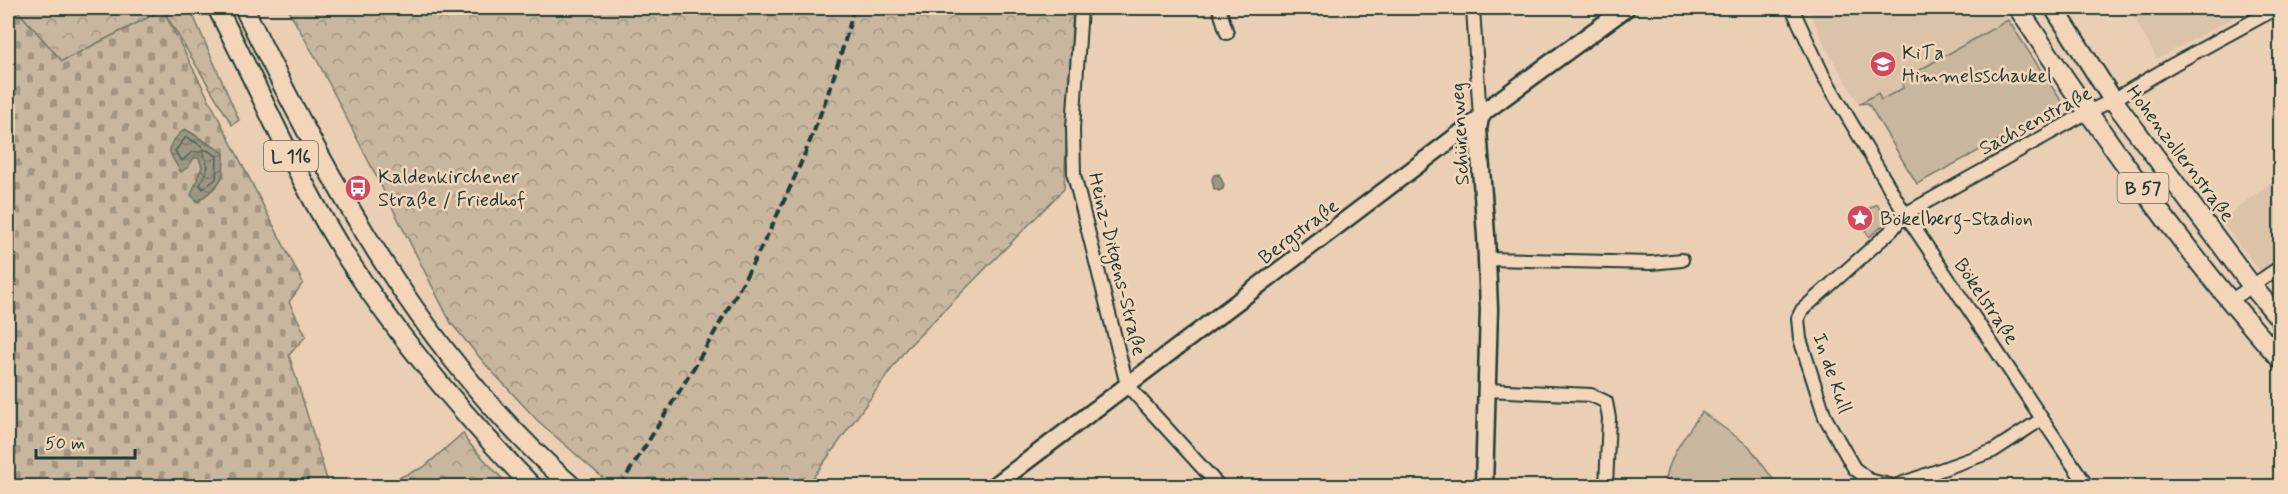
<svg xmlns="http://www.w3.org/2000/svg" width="2288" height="494" viewBox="0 0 2288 494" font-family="Mynerve,sans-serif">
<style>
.built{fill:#dac3a9}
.green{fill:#c9b69e;stroke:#747a69;stroke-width:1.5}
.forest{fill:url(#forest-crowns);stroke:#747a69;stroke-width:1.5}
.cemetery{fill:url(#cemetery-stones);stroke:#747a69;stroke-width:1.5}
.water{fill:url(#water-waves);stroke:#6a7263;stroke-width:1.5}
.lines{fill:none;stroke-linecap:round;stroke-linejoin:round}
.shore{stroke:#516154;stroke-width:1.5}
.minor-casing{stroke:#1f3d34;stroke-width:16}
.tertiary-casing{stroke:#1f3d34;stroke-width:20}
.secondary-casing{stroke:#1f3d34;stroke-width:21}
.primary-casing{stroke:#1f3d34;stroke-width:22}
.minor{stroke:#f3d5b9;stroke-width:12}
.tertiary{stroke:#f3d5b9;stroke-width:15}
.secondary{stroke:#f3d5b9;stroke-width:16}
.primary{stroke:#f3d5b9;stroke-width:18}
.rail{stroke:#1f3d34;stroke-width:4;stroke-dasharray:9 4.5;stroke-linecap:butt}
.labels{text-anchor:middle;stroke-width:5;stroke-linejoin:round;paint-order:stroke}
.shield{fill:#f3d5b9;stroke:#5f6b5c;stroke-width:1.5}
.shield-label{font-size:18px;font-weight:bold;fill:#1f3d34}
.poi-label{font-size:20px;fill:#1f3d34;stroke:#f3d5b9;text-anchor:start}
.street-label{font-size:20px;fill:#1f3d34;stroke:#f3d5b9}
</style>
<defs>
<pattern id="forest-crowns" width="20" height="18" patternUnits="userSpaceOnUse" patternTransform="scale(1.5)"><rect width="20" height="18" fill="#c9b69e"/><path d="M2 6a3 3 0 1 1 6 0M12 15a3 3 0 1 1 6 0" fill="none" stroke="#a39582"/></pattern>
<pattern id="cemetery-stones" width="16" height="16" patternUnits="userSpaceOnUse" patternTransform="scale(1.5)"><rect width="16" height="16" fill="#c9b69e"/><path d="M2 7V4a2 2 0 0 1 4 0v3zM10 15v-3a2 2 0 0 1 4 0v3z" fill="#a39582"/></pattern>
<pattern id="water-waves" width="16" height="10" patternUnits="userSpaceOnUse" patternTransform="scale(1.5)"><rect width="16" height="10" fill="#9c9683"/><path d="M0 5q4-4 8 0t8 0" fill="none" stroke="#7f7c6c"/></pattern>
</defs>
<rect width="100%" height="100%" fill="#ebcfb4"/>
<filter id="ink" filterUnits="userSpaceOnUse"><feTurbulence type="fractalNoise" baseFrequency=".0167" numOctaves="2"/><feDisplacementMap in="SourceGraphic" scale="12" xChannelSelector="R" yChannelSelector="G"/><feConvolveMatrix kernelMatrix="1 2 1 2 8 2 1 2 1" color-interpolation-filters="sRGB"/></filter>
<g filter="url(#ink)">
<g class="built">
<polygon points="1808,8 2000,8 2008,20 1902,80 1903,88 1881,100 1877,93 1859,104 1826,48"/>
<polygon points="2129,8 2251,8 2157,59"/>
<polygon points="2280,170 2280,295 2220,221 2274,180 2271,176"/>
</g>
<g class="green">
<polygon points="2008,20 2064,105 1917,184 1868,103 1859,104 1878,93 1881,100 1903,88 1902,80"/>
<polygon points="1877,204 1887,222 1869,237 1857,216"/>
<path d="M1702 412 1749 446 1778 486H1665C1667 458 1685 435 1702 412Z"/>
</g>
<g class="forest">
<polygon points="15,8 190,8 239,120 232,125 163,10 62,61"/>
<polygon points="287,8 1073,8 1064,189 906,349 807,486 612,486 537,420 486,365 451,323 317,60"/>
<polygon points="463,433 467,441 509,486 379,486 424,467"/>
</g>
<polygon class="cemetery" points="8,8 15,8 62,61 163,10 303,283 289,302 306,336 289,355 329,486 8,486"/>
<g class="water">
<path d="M185 129 224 153C224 186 220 182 198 202L191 195 202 167 199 158H194L188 167 181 172C168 151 163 148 185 129Z"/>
<polygon points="1219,174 1224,185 1223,189 1219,191 1214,189 1212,179 1214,175"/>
</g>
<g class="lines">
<g class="shore">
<polygon points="186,137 202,146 203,149 201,152 192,152 182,161 175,151"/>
<polygon points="204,150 207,150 217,156 216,179 203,189 200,185 208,167 203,153"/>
</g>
<defs>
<g id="minor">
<polyline points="1081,8 1073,128 1074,175 1127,385 1219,486"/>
<polyline points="1219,8 1227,33"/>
<polyline points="1473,8 1480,118"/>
<polyline points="1792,8 1823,75 1905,214 2087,486"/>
<polyline points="1487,259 1651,263 1682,260"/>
<polyline points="2230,301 2280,267"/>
<polyline points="1487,390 1591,395 1606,402 1609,418 1606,486"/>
<polyline points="1893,486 1869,480 1854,468 1825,417 1800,339 1798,318 1802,310 1892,230 1905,214 2088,112 2113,100 2174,64 2277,8"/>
<polyline points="1895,486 1993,451 2042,419"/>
</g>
<polyline id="tertiary" points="994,486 1480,118"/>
<polyline id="secondary" points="1484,486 1489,309 1486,235 1478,129 1480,118 1485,111 1626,8"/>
<g id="primary">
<path d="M217 8C261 91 297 181 349 261 402 342 465 417 532 486"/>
<path d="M244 8C329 182 424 357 572 486"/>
<path d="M2018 8C2098 130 2183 250 2280 359"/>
<polyline points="2054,8 2113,100 2252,286 2280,319"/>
</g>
</defs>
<use href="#minor" class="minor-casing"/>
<use href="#tertiary" class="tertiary-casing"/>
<use href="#secondary" class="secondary-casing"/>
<use href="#primary" class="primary-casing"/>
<use href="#minor" class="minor"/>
<use href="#tertiary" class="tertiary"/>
<use href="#secondary" class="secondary"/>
<use href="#primary" class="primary"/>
<path class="rail" d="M620 486C719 330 807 189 854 8"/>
</g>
</g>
<defs>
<symbol id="school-disc" viewBox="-11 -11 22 22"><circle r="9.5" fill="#d1495b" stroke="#f3d5b9"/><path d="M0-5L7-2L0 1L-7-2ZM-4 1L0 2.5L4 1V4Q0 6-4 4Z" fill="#fff"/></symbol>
<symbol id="bus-disc" viewBox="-11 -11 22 22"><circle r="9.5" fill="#d1495b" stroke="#f3d5b9"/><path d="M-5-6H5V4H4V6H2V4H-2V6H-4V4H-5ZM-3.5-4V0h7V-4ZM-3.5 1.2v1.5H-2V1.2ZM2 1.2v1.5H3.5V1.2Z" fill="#fff"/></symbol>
<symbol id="sight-disc" viewBox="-11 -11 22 22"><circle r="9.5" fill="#d1495b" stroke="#f3d5b9"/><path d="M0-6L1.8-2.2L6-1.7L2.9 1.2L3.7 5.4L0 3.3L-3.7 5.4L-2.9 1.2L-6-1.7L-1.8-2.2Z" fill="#fff"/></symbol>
</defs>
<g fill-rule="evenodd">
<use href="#school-disc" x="1868" y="49" width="30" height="30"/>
<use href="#bus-disc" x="343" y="173" width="30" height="30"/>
<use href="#sight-disc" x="1845" y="203" width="30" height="30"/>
</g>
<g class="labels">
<g class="shield">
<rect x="264" y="141" width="54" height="30" rx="4.5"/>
<rect x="2117.5" y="173" width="51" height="30" rx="4.5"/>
</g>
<g class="shield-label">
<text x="291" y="162">L 116</text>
<text x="2143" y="194">B 57</text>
</g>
<g class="poi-label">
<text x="1902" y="59">KiTa<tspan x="1902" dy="23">Himmelsschaukel</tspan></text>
<text x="378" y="183">Kaldenkirchener<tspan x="378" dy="23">Straße / Friedhof</tspan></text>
<text x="1880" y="225">Bökelberg-Stadion</text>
</g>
<g class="street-label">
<text transform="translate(2035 120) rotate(-28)" y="7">Sachsenstraße</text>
<text transform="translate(1459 134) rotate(-93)" y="7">Schürenweg</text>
<text transform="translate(2181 153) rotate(53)" y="7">Hohenzollernstraße</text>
<text transform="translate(1298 231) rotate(-37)" y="7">Bergstraße</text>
<text transform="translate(1118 264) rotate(76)" y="7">Heinz-Ditgens-Straße</text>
<text transform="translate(1987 301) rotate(56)" y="7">Bökelstraße</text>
<text transform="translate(1833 373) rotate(71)" y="7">In de Kull</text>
</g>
</g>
<rect width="2288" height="494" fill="none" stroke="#f3d5b9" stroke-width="30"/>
<rect x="15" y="15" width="2258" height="464" fill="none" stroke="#1f3d34" stroke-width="2" filter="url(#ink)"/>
<path d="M36 449v9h99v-9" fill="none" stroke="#1f3d34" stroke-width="3"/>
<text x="45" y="449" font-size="18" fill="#1f3d34" stroke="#f3d5b9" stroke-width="4.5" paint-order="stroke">50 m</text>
</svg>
